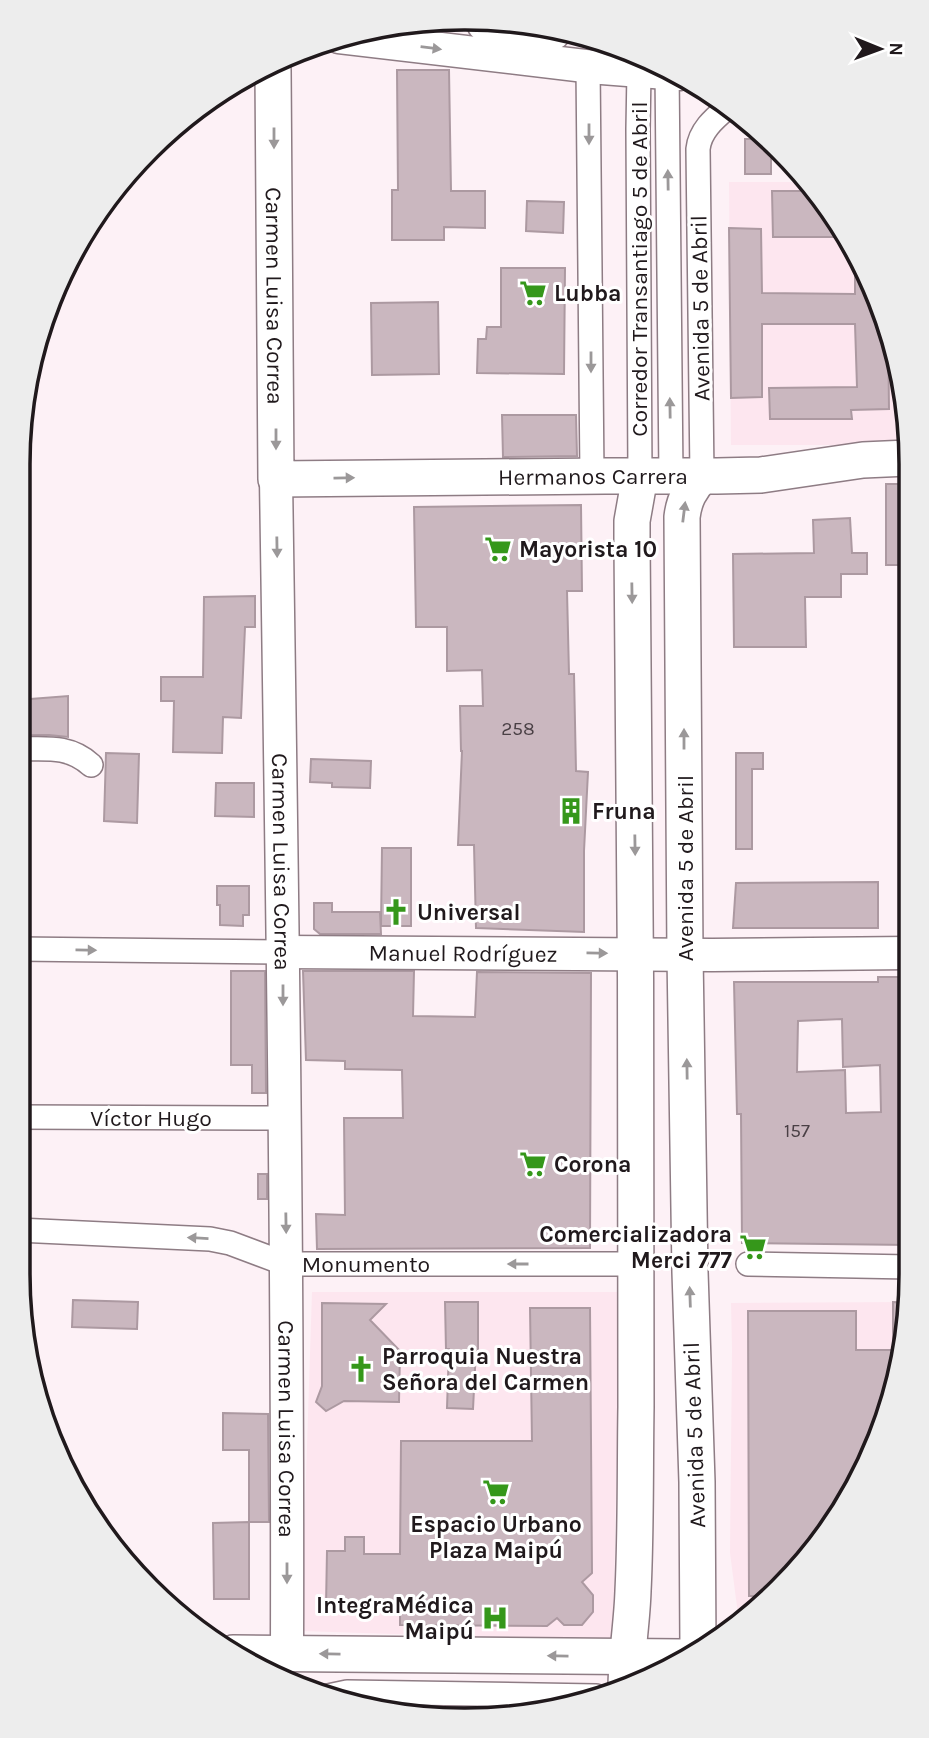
<svg xmlns="http://www.w3.org/2000/svg" width="929" height="1738" viewBox="0 0 929 1738" font-family="Karla,sans-serif">
<style>
.built{fill:#fde6ef}
.building{fill:#cab7bf;stroke:#ac99a1;stroke-width:2;fill-rule:evenodd}
.lines{fill:none;stroke-linecap:round;stroke-linejoin:round}
.street-casing{stroke:#8e7c84;stroke-width:26}
.secondary-casing{stroke:#8e7c84;stroke-width:35}
.primary-casing{stroke:#8e7c84;stroke-width:38}
.street{stroke:#fff;stroke-width:23}
.secondary{stroke:#fff;stroke-width:32}
.primary{stroke:#fff;stroke-width:35}
.oneway{fill:#9b9899}
.labels{text-anchor:middle;stroke-width:6;stroke-linejoin:round;paint-order:stroke}
.number-label{font-size:19px;fill:#4a4045}
.street-label{font-size:23px;fill:#20191c;stroke:#fff}
.poi-label{font-size:23px;font-weight:bold;fill:#20191c;stroke:#fff;text-anchor:start}
.rim{fill:none;stroke:#20191c;stroke-width:3.5}
</style>
<rect width="100%" height="100%" fill="#fdf1f6"/>
<g class="built">
<polygon points="729,182 806,182 836,216 888,320 908,407 908,445 731,445"/>
<polygon points="312,1292 620,1292 613,1641 301,1631"/>
<polygon points="911,1302 896,1390 852,1497 760,1609 739,1622 730,1553 732,1349 731,1303"/>
<polygon points="369,1707 545,1708 494,1720"/>
</g>
<g class="building">
<polygon points="397,70 449,70 451,191 485,191 485,228 444,227 444,240 392,240 392,190 398,190"/>
<polygon points="745,139 768,139 771,142 771,174 745,174"/>
<polygon points="772,191 814,191 836,216 846,237 773,237"/>
<polygon points="527,201 564,202 563,233 526,231"/>
<polygon points="729,228 761,229 762,293 855,294 855,254 888,322 889,409 851,410 852,419 770,419 769,388 857,387 855,324 762,324 762,397 731,398"/>
<polygon points="501,268 565,268 564,374 477,373 478,339 486,339 487,327 501,327"/>
<polygon points="438,302 439,374 372,375 371,303"/>
<polygon points="502,415 576,415 577,456 503,457"/>
<polygon points="886,484 902,484 902,499 908,499 908,565 886,565"/>
<polygon points="581,505 582,591 567,591 569,674 574,674 576,771 588,772 584,851 584,932 476,928 474,845 458,845 462,751 461,751 460,706 483,706 482,670 447,671 447,627 416,627 414,507"/>
<polygon points="850,518 852,553 867,553 867,574 841,574 841,597 805,597 806,647 734,647 733,554 814,553 813,520"/>
<polygon points="255,596 255,627 245,627 241,718 223,717 222,753 173,752 174,701 161,701 161,677 203,677 204,597"/>
<polygon points="68,696 68,737 49,735 18,735 18,700"/>
<polygon points="106,753 139,754 137,823 104,821"/>
<polygon points="736,753 763,753 763,769 752,769 752,849 736,849"/>
<polygon points="311,759 371,761 370,788 332,787 332,783 310,782"/>
<polygon points="216,783 254,783 254,817 215,816"/>
<polygon points="382,848 411,848 411,926 381,926"/>
<polygon points="878,882 878,928 733,928 736,883"/>
<polygon points="217,886 249,886 249,915 243,915 243,926 220,925 220,905 217,905"/>
<polygon points="314,903 332,903 332,912 380,912 381,934 320,934 314,929"/>
<polygon points="231,971 265,971 266,1093 252,1093 252,1065 231,1065"/>
<polygon points="303,971 414,971 413,1016 475,1017 477,972 591,973 590,1248 317,1249 316,1214 345,1215 344,1118 403,1118 402,1070 345,1069 345,1061 306,1060"/>
<path d="M878 977H910V1245L742 1243 741 1114H737L734 982H878ZM842 1019 843 1067 880 1065 881 1112 846 1113 845 1070 797 1072 798 1021Z"/>
<rect x="258" y="1174" width="9" height="25"/>
<polygon points="73,1300 138,1302 137,1329 72,1327"/>
<polygon points="445,1302 478,1302 478,1349 476,1349 473,1409 447,1408 449,1349 446,1349"/>
<polygon points="893,1302 911,1303 896,1390 852,1497 771,1596 749,1596 748,1311 856,1311 856,1350 893,1350"/>
<polygon points="322,1303 386,1304 370,1320 400,1351 399,1402 344,1401 326,1411 316,1402 322,1386"/>
<polygon points="530,1308 590,1308 592,1573 582,1582 593,1595 593,1612 582,1625 564,1625 557,1618 547,1626 400,1625 400,1606 326,1606 327,1551 345,1551 345,1537 364,1537 364,1554 400,1554 401,1441 532,1441"/>
<polygon points="223,1413 268,1414 269,1522 249,1522 249,1450 223,1450"/>
<polygon points="249,1522 249,1599 214,1599 213,1523"/>
</g>
<g class="lines">
<defs>
<g id="street">
<polyline points="588,66 592,476"/>
<polyline points="667,70 671,476"/>
<polyline points="640,476 638,129 639,71 642,62"/>
<path d="M702 476 698 149C700 130 715 118 729 106"/>
<path d="M18 749C46 749 69 745 91 765"/>
<polyline points="18,949 283,952"/>
<polyline points="18,1117 284,1118"/>
<polyline points="18,1230 210,1239 230,1243 286,1264 635,1264"/>
<polyline points="748,1264 910,1267"/>
<polyline points="328,1696 347,1692 596,1696"/>
</g>
<g id="secondary">
<polyline points="339,37 602,68 679,74"/>
<path id="s1" d="M276 479C282 871 288 1262 287 1654"/>
<path id="s2" d="M283 952 712 955 909 953"/>
</g>
<g id="primary">
<polyline points="485,24 553,32"/>
<path id="s3" d="M273 70 276 479 605 476H717L761 475 863 460 908 458"/>
<path d="M698 1648 697 1482 690 1272 685 955 682 517C684 500 690 488 702 476"/>
<polyline points="233,1653 683,1657"/>
<path d="M626 1689C626 1656 632 1624 633 1591 636 1530 635 1468 636 1407 637 1118 635 830 632 541V521L640 476"/>
</g>
</defs>
<use href="#street" class="street-casing"/>
<use href="#secondary" class="secondary-casing"/>
<use href="#primary" class="primary-casing"/>
<use href="#street" class="street"/>
<use href="#secondary" class="secondary"/>
<use href="#primary" class="primary"/>
</g>
<defs><path id="oneway-solid" d="M-6-.8H1V-3.2L6.5 0L1 3.2V.8H-6Z" transform="scale(1.75)"/></defs>
<g class="oneway">
<use href="#oneway-solid" transform="translate(431 48) rotate(7)"/>
<use href="#oneway-solid" transform="translate(589 134) rotate(90)"/>
<use href="#oneway-solid" transform="translate(274 138) rotate(90)"/>
<use href="#oneway-solid" transform="translate(668 180) rotate(-91)"/>
<use href="#oneway-solid" transform="translate(591 362) rotate(90)"/>
<use href="#oneway-solid" transform="translate(670 408) rotate(-91)"/>
<use href="#oneway-solid" transform="translate(276 439) rotate(90)"/>
<use href="#oneway-solid" transform="translate(344 478) rotate(-1)"/>
<use href="#oneway-solid" transform="translate(684 512) rotate(-83)"/>
<use href="#oneway-solid" transform="translate(277 547) rotate(89)"/>
<use href="#oneway-solid" transform="translate(632 593) rotate(89)"/>
<use href="#oneway-solid" transform="translate(684 739) rotate(-90)"/>
<use href="#oneway-solid" transform="translate(635 845) rotate(89)"/>
<use href="#oneway-solid" transform="translate(86 950) rotate(1)"/>
<use href="#oneway-solid" transform="translate(597 953) rotate(1)"/>
<use href="#oneway-solid" transform="translate(283 995) rotate(90)"/>
<use href="#oneway-solid" transform="translate(687 1069) rotate(-91)"/>
<use href="#oneway-solid" transform="translate(286 1223) rotate(89)"/>
<use href="#oneway-solid" transform="translate(198 1238) rotate(-177)"/>
<use href="#oneway-solid" transform="translate(518 1264) rotate(180)"/>
<use href="#oneway-solid" transform="translate(690 1297) rotate(-92)"/>
<use href="#oneway-solid" transform="translate(287 1573) rotate(90)"/>
<use href="#oneway-solid" transform="translate(330 1654) rotate(-179)"/>
<use href="#oneway-solid" transform="translate(558 1656) rotate(-179)"/>
</g>
<defs>
<symbol id="supermarket-bare" viewBox="-9 -9 18 18"><path d="M-6-5.5h2.5l.6 2H6L4.5 2H-2.5L-4.4-4H-6ZM-1.5 3.2a1.3 1.3 0 1 0 .1 0ZM3 3.2a1.3 1.3 0 1 0 .1 0Z" fill="#35971a" stroke="#fff" stroke-width="2.5" paint-order="stroke"/></symbol>
<symbol id="building-bare" viewBox="-9 -9 18 18"><path d="M-4-6H4V6H1V3H-1V6H-4ZM-2.5-4.3h1.7v1.8h-1.7ZM.8-4.3h1.7v1.8H.8ZM-2.5-1h1.7V.8h-1.7ZM.8-1h1.7V.8H.8Z" fill="#35971a" stroke="#fff" stroke-width="2.5" paint-order="stroke"/></symbol>
<symbol id="church-bare" viewBox="-9 -9 18 18"><path d="M-1.2-6h2.4v3.5h3.3v2.4h-3.3V6h-2.4V-.1h-3.3v-2.4h3.3Z" fill="#35971a" stroke="#fff" stroke-width="2.5" paint-order="stroke"/></symbol>
<symbol id="hospital-bare" viewBox="-9 -9 18 18"><path d="M-5-5h3v3.5h4V-5h3V5h-3V1.5h-4V5h-3Z" fill="#35971a" stroke="#fff" stroke-width="2.5" paint-order="stroke"/></symbol>
</defs>
<g fill-rule="evenodd">
<use href="#supermarket-bare" x="514" y="274" width="38" height="38"/>
<use href="#supermarket-bare" x="479" y="530" width="38" height="38"/>
<use href="#building-bare" x="552" y="792" width="38" height="38"/>
<use href="#church-bare" x="377" y="893" width="38" height="38"/>
<use href="#supermarket-bare" x="514" y="1145" width="38" height="38"/>
<use href="#supermarket-bare" x="734" y="1228" width="38" height="38"/>
<use href="#church-bare" x="342" y="1350" width="38" height="38"/>
<use href="#supermarket-bare" x="477" y="1473" width="38" height="38"/>
<use href="#hospital-bare" x="476" y="1599" width="38" height="38"/>
</g>
<g class="labels">
<g class="number-label">
<text x="518" y="735">258</text>
<text x="797" y="1137">157</text>
</g>
<g class="street-label">
<text transform="translate(639 269) rotate(-90)" y="8">Corredor Transantiago 5 de Abril</text>
<text dy="8" stroke="none"><textPath href="#s3" startOffset="226">Carmen Luisa Correa</textPath></text>
<text transform="translate(700 308) rotate(-91)" y="8">Avenida 5 de Abril</text>
<text dy="8" stroke="none"><textPath href="#s3" startOffset="726">Hermanos Carrera</textPath></text>
<text dy="8" stroke="none"><textPath href="#s1" startOffset="383">Carmen Luisa Correa</textPath></text>
<text transform="translate(685 868) rotate(-90)" y="8">Avenida 5 de Abril</text>
<text dy="8" stroke="none"><textPath href="#s2" startOffset="180">Manuel Rodríguez</textPath></text>
<text x="151" y="1126">Víctor Hugo</text>
<text x="366" y="1272">Monumento</text>
<text dy="8" stroke="none"><textPath href="#s1" startOffset="950">Carmen Luisa Correa</textPath></text>
<text transform="translate(694 1435) rotate(-92)" y="8">Avenida 5 de Abril</text>
</g>
<g class="poi-label">
<text x="554" y="301">Lubba</text>
<text x="519" y="557">Mayorista 10</text>
<text x="592" y="819">Fruna</text>
<text x="417" y="920">Universal</text>
<text x="554" y="1172">Corona</text>
<text x="732" y="1242" text-anchor="end">Comercializadora<tspan x="732" dy="26">Merci 777</tspan></text>
<text x="382" y="1364">Parroquia Nuestra<tspan x="382" dy="26">Señora del Carmen</tspan></text>
<text x="496" y="1532" text-anchor="middle">Espacio Urbano<tspan x="496" dy="26">Plaza Maipú</tspan></text>
<text x="474" y="1613" text-anchor="end">IntegraMédica<tspan x="474" dy="26">Maipú</tspan></text>
</g>
</g>
<path d="M0 0H929V1738H0ZM464 30H465A434 434 0 0 1 899 464V1274A434 434 0 0 1 465 1708H464A434 434 0 0 1 30 1274V464A434 434 0 0 1 464 30Z" fill="#ededed" fill-rule="evenodd"/>
<path class="rim" d="M464 30H465A434 434 0 0 1 899 464V1274A434 434 0 0 1 465 1708H464A434 434 0 0 1 30 1274V464A434 434 0 0 1 464 30Z"/>
<g transform="translate(880 49) rotate(91)" stroke="#ffffff" stroke-width="5" paint-order="stroke">
<path d="M0-5L12 26L0 18L-12 26Z" fill="#20191c"/>
<text y="-10" font-size="19" font-weight="bold" text-anchor="middle" fill="#20191c">N</text>
</g>
</svg>
